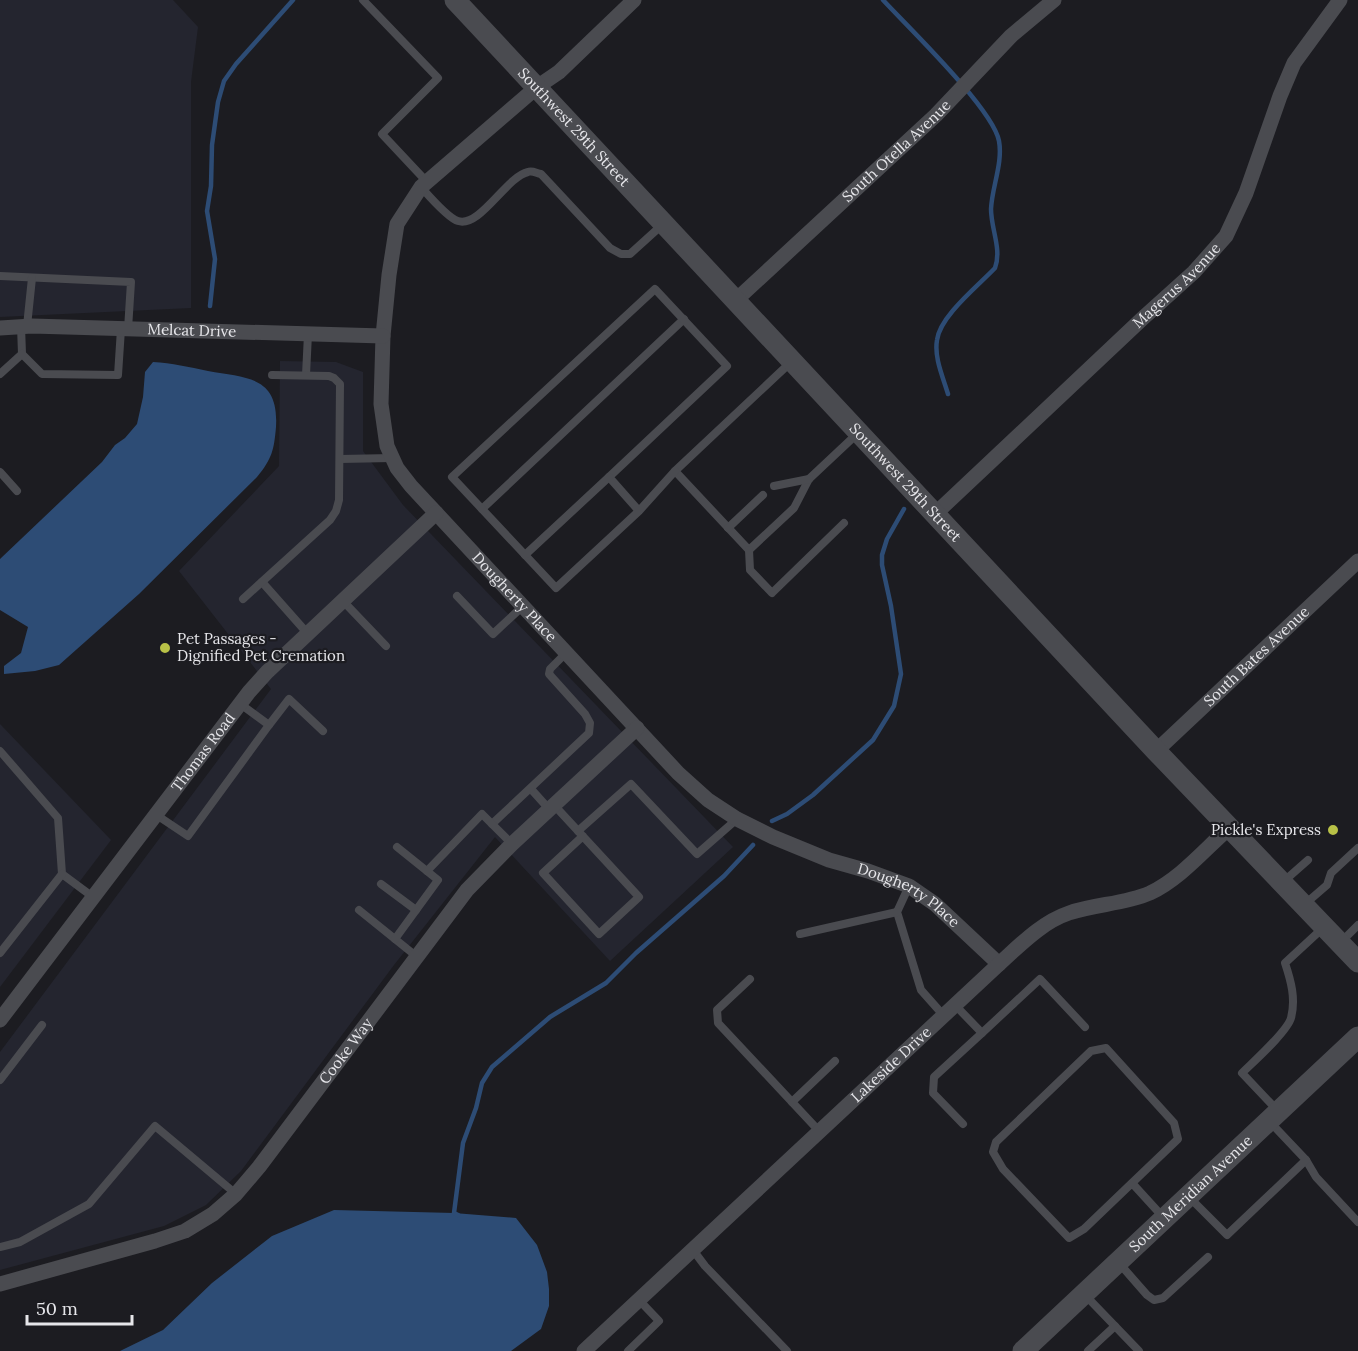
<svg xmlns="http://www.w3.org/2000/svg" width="1358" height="1351" viewBox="0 0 1358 1351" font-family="Lora,serif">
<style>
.built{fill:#24252f}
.water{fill:#2d4c75}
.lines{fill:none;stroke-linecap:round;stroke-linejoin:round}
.stream{stroke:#2d4c75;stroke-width:4.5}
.lane{stroke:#4a4b50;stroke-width:8}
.street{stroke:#4a4b50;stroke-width:15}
.secondary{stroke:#4a4b50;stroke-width:21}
.poi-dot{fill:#b8c147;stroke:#1c1c21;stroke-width:2}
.labels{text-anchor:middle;stroke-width:4.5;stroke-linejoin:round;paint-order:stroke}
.street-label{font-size:15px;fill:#e6e6ea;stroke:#1c1c21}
.poi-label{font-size:15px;fill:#e6e6ea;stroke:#1c1c21;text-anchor:start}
</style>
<rect width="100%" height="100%" fill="#1c1c21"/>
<g class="built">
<polygon points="0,0 173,0 198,27 191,82 191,308 0,317"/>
<polygon points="280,361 336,362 363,372 363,451 403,505 733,847 610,961 495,837 394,965 241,1171 206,1205 164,1226 0,1270 0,1052 271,689 179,571 279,466"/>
<polygon points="0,724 111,840 0,987"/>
</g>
<g class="water">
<path d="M153 362C172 363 189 367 208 371 247 378 279 376 276 427 274 450 272 459 257 477L139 594 59 665 35 671 4 674V666L21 653 28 627 0 610V559L102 462 115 445 125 438 137 424 143 397 145 372Z"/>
<polygon points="334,1210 454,1213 516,1218 537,1245 547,1272 549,1289 549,1306 541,1329 511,1351 120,1351 163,1330 212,1283 272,1236"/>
</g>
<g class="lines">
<g class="stream">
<path d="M883 0C909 28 993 109 999 141 1003 163 992 187 991 209 991 229 1002 249 995 268 978 286 940 316 937 340 934 358 943 377 948 394"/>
<polyline points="210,306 215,259 207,211 211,186 212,145 218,102 224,81 236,64 293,0"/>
<polyline points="772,821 787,814 813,795 873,740 894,706 901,674 891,606 882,565 882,555 887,539 904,509"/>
<polyline points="458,1215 454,1213 463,1143 476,1108 482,1083 492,1067 550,1017 606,983 636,953 724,876 753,845"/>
</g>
<g class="lane">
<polyline points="363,0 438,78 382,134 427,182"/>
<path d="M421 187C429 196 448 218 458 221 480 228 506 177 528 172 532 170 536 173 541 174L610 248 621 254H630L662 225"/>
<polyline points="0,276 131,282 128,329"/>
<polyline points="21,326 22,354"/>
<polyline points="27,326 32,278"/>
<polyline points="791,362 675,471 749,550 794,508 809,479 858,433"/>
<polyline points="0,374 22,354 42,374 118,375 121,329"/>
<polyline points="306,375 308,334"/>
<polyline points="340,459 392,458"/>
<polyline points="0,472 17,491"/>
<polyline points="774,486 809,479"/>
<polyline points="482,509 684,319"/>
<polyline points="639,511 609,477 727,366 655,289 452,477 556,588 639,511 675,471"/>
<polyline points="728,528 763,495"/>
<polyline points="749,550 750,570 772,593 844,523"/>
<polyline points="525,555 609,477"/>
<polyline points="262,582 308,634"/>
<polyline points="457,596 493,634 523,606"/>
<polyline points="243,599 330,520 336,511 339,500 340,384 334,378 329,376 272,375"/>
<polyline points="343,601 386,646"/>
<polyline points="269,725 289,699 323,731"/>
<polyline points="0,751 58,818 62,874 93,897"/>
<polyline points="531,789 549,809"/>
<polyline points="554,805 639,897 599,934 543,873 583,836"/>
<polyline points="155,814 188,836 269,725 239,703"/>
<polyline points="492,824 589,733 590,723 585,714 549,674 550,669 566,653"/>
<polyline points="578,831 631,784 697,854 737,819"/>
<polyline points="427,871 482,814 512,844"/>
<polyline points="1283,882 1308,860"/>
<polyline points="381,884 416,910"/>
<polyline points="909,886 897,912 921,990 944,1016"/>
<polyline points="1305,904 1327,885 1331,873 1358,848"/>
<polyline points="359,910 416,956"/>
<polyline points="800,934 897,912"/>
<polyline points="395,939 438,880 397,847"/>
<polyline points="1342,941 1358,925"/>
<polyline points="0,953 62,874"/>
<polyline points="750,979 717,1010 718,1023 792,1102"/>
<polyline points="955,1005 982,1033 1040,979 1085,1027"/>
<polyline points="0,1080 42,1025"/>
<path d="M1277 1110 1242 1073C1253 1062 1287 1032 1291 1018 1296 999 1291 981 1285 963L1324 927"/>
<polyline points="963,1124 933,1093 934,1077 982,1033"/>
<polyline points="820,1132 792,1102 835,1061"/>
<polyline points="1306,1160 1316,1177 1358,1222"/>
<polyline points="1132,1183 1084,1229 1069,1238 1003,1169 993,1152 996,1142 1091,1051 1106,1048 1174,1123 1178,1139 1132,1183 1163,1217"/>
<polyline points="1189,1197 1227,1235 1306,1160 1270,1122"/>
<polyline points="0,1247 20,1242 89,1204 155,1126 236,1194"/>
<polyline points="693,1250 705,1266 787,1351"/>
<polyline points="1119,1263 1147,1295 1154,1300 1163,1298 1208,1257"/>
<polyline points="1086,1296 1139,1351"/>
<polyline points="628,1351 659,1321 639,1300"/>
<polyline points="1088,1351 1115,1326"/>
</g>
<g class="street">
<path id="s1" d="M634 0 559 72 537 87 421 187 397 224 389 275 383 336 381 404 387 446 397 468 411 486 678 773 708 800 737 819 773 837 829 860 868 871 909 886 935 904 999 964"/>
<path id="s2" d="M736 300 936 115 1011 36 1054 0"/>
<path id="s3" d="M0 328 32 326 383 336"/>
<path id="s4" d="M934 515 1143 318 1194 272 1226 236 1246 193 1280 96 1294 63 1340 0"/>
<path id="s5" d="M1156 751 1358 561"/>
<path id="s6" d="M0 1020 249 692 267 672 436 513"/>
<path id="s7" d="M0 1284 155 1241 185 1231 213 1214 236 1194 259 1167 467 890 512 844 637 728"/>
<path id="s8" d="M584 1351 999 964C1020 945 1042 922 1069 913 1095 904 1125 904 1150 893 1180 879 1204 850 1229 828"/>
</g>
<g class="secondary">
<path id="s9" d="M455 0 1156 751 1358 962"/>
<path id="s10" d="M1023 1351 1358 1037"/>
</g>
</g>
<g class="poi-dot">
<circle cx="165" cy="648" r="6"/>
<circle cx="1333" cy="830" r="6"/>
</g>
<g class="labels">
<g class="street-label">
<text dy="5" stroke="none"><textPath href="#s9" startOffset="174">Southwest 29th Street</textPath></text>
<text dy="5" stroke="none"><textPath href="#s2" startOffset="219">South Otella Avenue</textPath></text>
<text dy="5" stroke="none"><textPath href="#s4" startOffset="334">Magerus Avenue</textPath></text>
<text dy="5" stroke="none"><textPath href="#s3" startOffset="192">Melcat Drive</textPath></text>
<text dy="5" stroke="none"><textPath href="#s9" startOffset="660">Southwest 29th Street</textPath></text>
<text dy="5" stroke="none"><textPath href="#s1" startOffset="750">Dougherty Place</textPath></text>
<text dy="5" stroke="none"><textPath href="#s5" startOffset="138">South Bates Avenue</textPath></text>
<text dy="5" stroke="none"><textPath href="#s6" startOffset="336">Thomas Road</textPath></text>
<text dy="5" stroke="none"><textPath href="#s1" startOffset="1254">Dougherty Place</textPath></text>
<text dy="5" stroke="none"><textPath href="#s7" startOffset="436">Cooke Way</textPath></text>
<text dy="5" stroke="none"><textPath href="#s8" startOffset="420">Lakeside Drive</textPath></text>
<text dy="5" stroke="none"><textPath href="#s10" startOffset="230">South Meridian Avenue</textPath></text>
</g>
<g class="poi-label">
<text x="177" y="644">Pet Passages -<tspan x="177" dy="17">Dignified Pet Cremation</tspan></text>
<text x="1321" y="835" text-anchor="end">Pickle's Express</text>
</g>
</g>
<path d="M27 1315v9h105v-9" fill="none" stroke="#e6e6ea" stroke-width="3"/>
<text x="36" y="1315" font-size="18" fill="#e6e6ea" stroke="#1c1c21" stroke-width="4.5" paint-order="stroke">50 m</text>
</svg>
